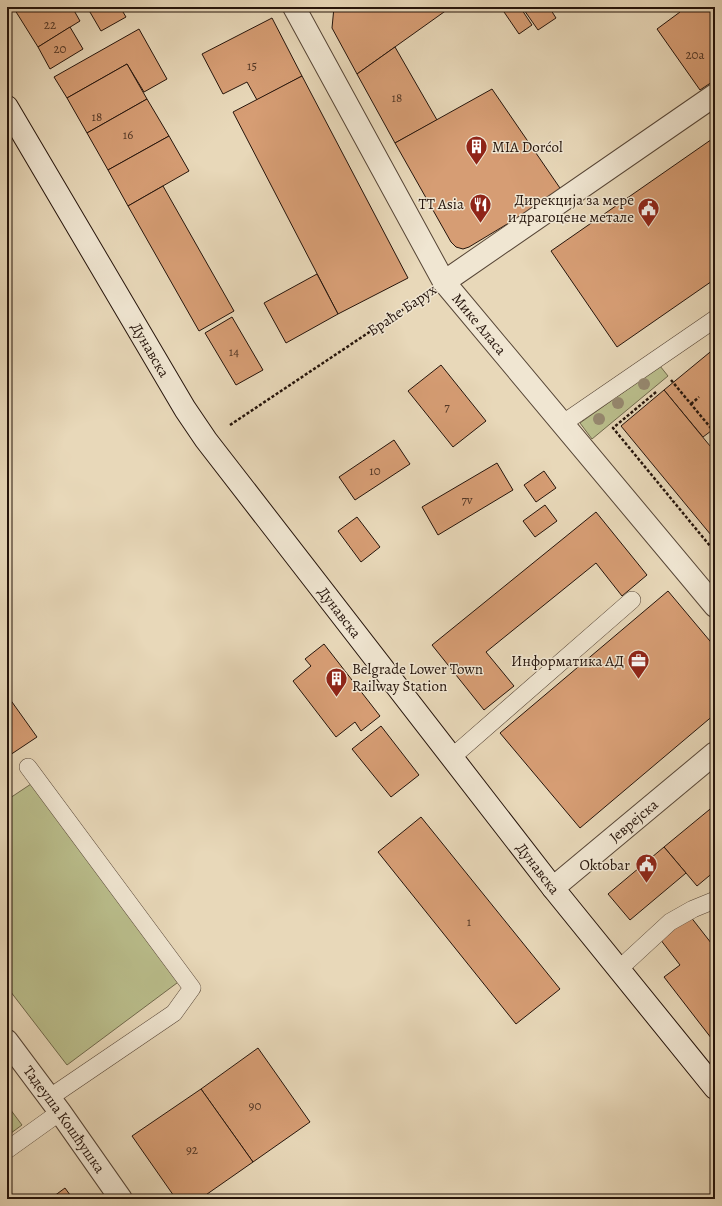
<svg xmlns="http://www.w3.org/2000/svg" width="722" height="1206" viewBox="0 0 722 1206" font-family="Alegreya,serif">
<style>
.green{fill:#babe8c;stroke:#70694c}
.building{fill:#d69d74;stroke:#25140b}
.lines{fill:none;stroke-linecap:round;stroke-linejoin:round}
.service-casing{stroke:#564536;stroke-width:18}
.minor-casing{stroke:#564536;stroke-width:24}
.secondary-casing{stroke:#25140b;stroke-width:24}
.path{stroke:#25140b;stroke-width:2.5;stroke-dasharray:3 2;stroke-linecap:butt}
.service{stroke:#f0e6d2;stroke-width:17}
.minor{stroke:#f0e6d2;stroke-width:22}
.secondary{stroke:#f0e6d2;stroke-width:22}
.tree{fill:#96886f}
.labels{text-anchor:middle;stroke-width:3;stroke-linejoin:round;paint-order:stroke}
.number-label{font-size:13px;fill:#513625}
.poi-label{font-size:15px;fill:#25140b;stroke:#f0e6d2;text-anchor:end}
.street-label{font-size:15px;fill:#25140b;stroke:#f0e6d2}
</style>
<rect width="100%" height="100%" fill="#e8d8b9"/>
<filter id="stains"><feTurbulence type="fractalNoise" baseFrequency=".005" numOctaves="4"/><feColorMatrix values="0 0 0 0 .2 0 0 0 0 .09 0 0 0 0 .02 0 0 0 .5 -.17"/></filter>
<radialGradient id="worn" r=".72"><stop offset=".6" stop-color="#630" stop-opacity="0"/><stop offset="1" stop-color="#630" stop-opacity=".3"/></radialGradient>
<g class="green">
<polygon points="660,366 668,376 592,439 580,423"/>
<polygon points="31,784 181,980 67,1065 7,987 7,800"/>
<polygon points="7,1105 22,1125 7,1136"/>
</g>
<g class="building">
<polygon points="13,7 72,7 80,21 38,47"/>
<polygon points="87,7 120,7 126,17 101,31"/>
<polygon points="334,7 451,7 357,74 332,28"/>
<polygon points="505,7 520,7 532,25 519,34 502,9"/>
<polygon points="522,7 549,7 556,18 538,30"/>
<polygon points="682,7 715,7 715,80 700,90 657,29 680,12 677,10"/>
<polygon points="272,18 302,76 257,100 247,82 223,94 202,54"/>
<polygon points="70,27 83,49 50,69 38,47"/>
<polygon points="139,29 167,79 144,92 127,64 67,98 54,77"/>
<polygon points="395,47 437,120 395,143 357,74"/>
<polygon points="127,64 147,99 87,133 67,98"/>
<polygon points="302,76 408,278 338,314 233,112"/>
<polygon points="492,89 562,191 469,247 463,249 456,247 451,242 395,143"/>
<polygon points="147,99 169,136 108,170 87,133"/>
<polygon points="169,136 189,171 128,206 108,170"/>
<polygon points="715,137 715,279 617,347 551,251"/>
<polygon points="163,186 234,311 199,331 128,206"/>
<polygon points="317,274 338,314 286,343 264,303"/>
<polygon points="232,317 263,370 236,385 205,333"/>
<polygon points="715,348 715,428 703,437 664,390"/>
<polygon points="441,365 486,421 453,447 408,391"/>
<polygon points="664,390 715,452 715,531 711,535 621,426"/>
<polygon points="394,440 410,464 355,500 339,477"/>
<polygon points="497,463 513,490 438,535 422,507"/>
<polygon points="544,471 556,488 536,502 524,485"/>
<polygon points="545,505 557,521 535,537 523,521"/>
<polygon points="596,512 647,575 622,596 596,563 486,652 514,686 484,710 432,645"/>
<polygon points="357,517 380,547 361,562 338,531"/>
<polygon points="668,591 715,647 715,714 580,828 500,733"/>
<polygon points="324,644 380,716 361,731 355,722 336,737 293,681 311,666 305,659"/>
<polygon points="7,695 37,737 7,757"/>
<polygon points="381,726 419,775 391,797 352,749"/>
<polygon points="715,805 715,871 697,886 664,847"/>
<polygon points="421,817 560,989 516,1024 378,852"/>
<polygon points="664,847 686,873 630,920 608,894"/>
<polygon points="690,916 715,948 715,1043 664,977 680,965 660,939"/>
<polygon points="258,1048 310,1122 253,1162 201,1089"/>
<polygon points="201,1089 253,1162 200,1199 176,1199 132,1136"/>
<polygon points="65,1188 73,1199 50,1199"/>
</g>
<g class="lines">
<defs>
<g id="service">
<polyline points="562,424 715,319"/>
<polyline points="451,758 632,600"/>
<polyline points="28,767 192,988 174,1013 49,1098"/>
<polyline points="619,969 670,922 693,909 715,900"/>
<polyline points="7,1150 60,1112"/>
</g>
<g id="minor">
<path id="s1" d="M294 7 444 282 715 606"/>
<polyline points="444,282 715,95"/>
<path id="s2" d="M553 888 715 753"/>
<path id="s3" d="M7 1041 60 1112 121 1199"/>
</g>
<g id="secondary">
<path id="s4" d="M7 107 185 409 206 440 553 888 715 1088"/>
</g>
</defs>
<use href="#service" class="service-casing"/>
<use href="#minor" class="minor-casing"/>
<use href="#secondary" class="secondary-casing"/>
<g class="path">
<polyline points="671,380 715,433"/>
<polyline points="656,392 613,428 715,552"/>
<polyline points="691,404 699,397"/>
<polyline points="230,425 422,297"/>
</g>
<use href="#service" class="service"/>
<use href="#minor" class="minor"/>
<use href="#secondary" class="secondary"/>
</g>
<g class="tree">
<circle cx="644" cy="384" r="6"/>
<circle cx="618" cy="403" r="6"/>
<circle cx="599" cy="419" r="6"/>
</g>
<defs>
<symbol id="building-pin" viewBox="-11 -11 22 30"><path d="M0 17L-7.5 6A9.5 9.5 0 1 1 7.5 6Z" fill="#8f2418" stroke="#f0e6d2"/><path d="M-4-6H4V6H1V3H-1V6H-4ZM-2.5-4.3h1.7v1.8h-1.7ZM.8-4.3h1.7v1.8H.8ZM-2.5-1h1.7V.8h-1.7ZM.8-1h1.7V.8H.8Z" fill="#fff"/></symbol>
<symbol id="restaurant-pin" viewBox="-11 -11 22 30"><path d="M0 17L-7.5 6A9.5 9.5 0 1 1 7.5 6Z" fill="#8f2418" stroke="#f0e6d2"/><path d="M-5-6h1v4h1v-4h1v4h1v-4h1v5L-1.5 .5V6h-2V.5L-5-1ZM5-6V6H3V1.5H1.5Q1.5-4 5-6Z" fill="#fff"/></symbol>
<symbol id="civic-pin" viewBox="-11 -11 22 30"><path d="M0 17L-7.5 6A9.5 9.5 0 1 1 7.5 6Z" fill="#8f2418" stroke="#f0e6d2"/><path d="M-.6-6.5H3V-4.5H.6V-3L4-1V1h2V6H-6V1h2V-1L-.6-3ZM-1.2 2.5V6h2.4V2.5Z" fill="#fff"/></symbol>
<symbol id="office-pin" viewBox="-11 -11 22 30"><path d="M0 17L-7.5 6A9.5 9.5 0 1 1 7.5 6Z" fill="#8f2418" stroke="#f0e6d2"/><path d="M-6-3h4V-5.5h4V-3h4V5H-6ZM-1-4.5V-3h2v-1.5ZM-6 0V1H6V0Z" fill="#fff"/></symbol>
</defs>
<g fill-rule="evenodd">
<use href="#building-pin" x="464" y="134" width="25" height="34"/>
<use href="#restaurant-pin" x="468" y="192" width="25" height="34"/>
<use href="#civic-pin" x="636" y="196" width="25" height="34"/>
<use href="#office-pin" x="626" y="648" width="25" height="34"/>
<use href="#building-pin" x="324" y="666" width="25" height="34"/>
<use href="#civic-pin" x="634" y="852" width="25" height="34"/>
</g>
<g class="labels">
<g class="number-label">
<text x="50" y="29">22</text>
<text x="60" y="53">20</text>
<text x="695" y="59">20a</text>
<text x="252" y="70">15</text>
<text x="397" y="102">18</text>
<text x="97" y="121">18</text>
<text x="128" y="139">16</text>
<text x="234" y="356">14</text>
<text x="447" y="411">7</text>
<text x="375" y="475">10</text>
<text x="467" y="504">7v</text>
<text x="469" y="926">1</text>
<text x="255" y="1110">90</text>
<text x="192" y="1154">92</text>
</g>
<g class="poi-label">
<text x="492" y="152" text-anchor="start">MIA Dorćol</text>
<text x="634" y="205">Дирекција за мере<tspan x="634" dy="17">и драгоцене метале</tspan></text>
<text x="464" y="209">TT Asia</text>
<text x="624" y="666">Информатика АД</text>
<text x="352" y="674" text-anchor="start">Belgrade Lower Town<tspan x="352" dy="17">Railway Station</tspan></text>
<text x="630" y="870">Oktobar</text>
</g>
<g class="street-label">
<text transform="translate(402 310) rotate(-34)" y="5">Браће Барух</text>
<text dy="5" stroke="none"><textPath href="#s1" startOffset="368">Мике Аласа</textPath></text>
<text dy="5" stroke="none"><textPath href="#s4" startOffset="282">Дунавска</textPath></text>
<text dy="5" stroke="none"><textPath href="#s4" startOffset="606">Дунавска</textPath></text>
<text dy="5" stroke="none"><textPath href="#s2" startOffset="105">Јеврејска</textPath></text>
<text dy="5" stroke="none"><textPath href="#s4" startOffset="930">Дунавска</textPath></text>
<text dy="5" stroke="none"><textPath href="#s3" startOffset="97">Тадеуша Кошћушка</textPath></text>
</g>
</g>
<rect width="722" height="1206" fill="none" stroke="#e8d8b9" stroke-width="24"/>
<rect x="8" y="8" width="706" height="1190" fill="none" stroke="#25140b" stroke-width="2"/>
<rect x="12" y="12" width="698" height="1182" fill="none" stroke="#25140b"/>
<rect width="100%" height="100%" filter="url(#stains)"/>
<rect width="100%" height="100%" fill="url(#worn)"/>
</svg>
